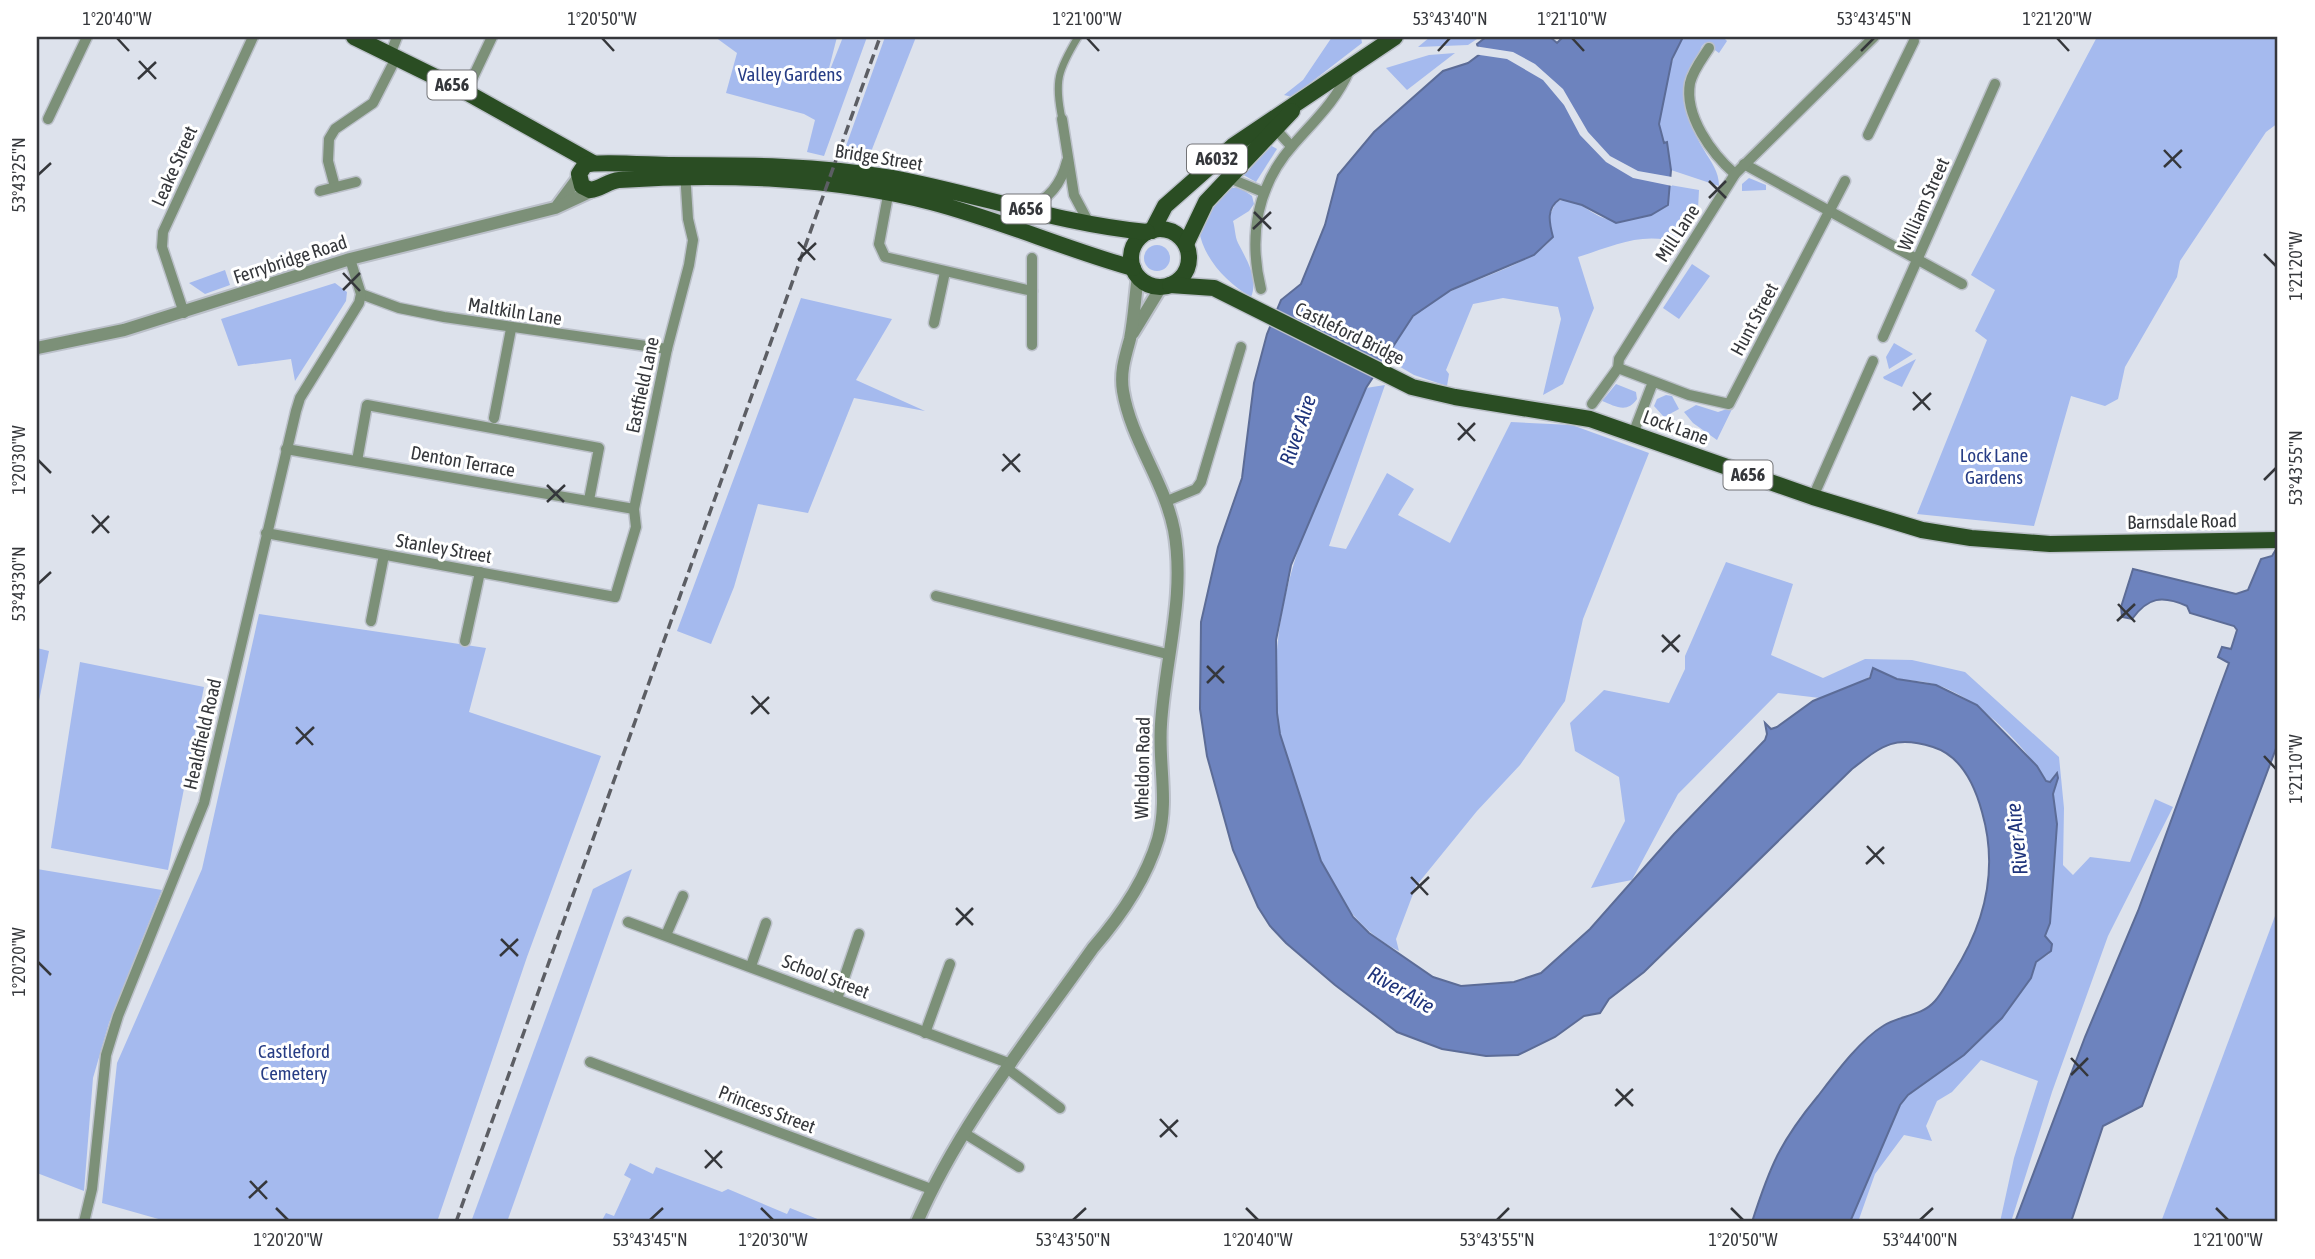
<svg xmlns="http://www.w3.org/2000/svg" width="2315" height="1259" viewBox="0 0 2315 1259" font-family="'Asap Condensed',sans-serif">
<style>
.green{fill:#a5baee}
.water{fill:#6d83be;stroke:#5c6c97;stroke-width:2}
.pier{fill:#dde2ec}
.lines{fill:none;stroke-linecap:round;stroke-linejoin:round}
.pedestrian-casing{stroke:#bbc0c9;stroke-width:10}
.minor-casing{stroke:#bbc0c9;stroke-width:13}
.tertiary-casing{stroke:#bbc0c9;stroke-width:16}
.primary-casing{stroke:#bbc0c9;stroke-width:19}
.pedestrian{stroke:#7c9078;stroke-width:7}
.minor{stroke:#7c9078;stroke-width:10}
.tertiary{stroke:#7c9078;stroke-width:12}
.primary{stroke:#2a4d23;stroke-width:16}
.rail{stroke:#5c5e64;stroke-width:3.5;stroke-dasharray:10 5;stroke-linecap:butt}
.ticks{fill:none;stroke:#35373b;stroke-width:2.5}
.labels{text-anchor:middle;stroke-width:6;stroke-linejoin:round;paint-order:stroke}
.shield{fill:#fff;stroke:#727376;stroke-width:2}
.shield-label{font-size:18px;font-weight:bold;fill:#35373b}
.park-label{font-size:19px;fill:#273d85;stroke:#fff}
.street-label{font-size:19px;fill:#35373b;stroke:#fff}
.water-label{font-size:21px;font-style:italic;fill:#1f347b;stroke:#fff}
.neatline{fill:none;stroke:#35373b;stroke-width:2.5}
.ticks-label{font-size:18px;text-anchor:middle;fill:#35373b}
</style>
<rect width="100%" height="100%" fill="#dde2ec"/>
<g class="green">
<polygon points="715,37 837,37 826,80 843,37 867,37 824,156 807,152 815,120 804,114 726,93 737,53"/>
<polygon points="885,37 916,37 867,162 846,146"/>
<polygon points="1332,37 1361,37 1362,43 1292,97 1284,95 1303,80"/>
<polygon points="1430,37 1480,37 1468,45 1418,47"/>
<path d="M1683 37H1723L1727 41 1719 53 1705 43 1702 46C1682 88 1680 110 1704 150 1711 162 1719 171 1719 186L1671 170 1667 143H1664C1652 115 1669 64 1683 37Z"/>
<polygon points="2097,37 2278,37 2278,123 2266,132 2180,261 2177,277 2125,367 2118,399 2105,406 2071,396 2034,526 1917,514 1987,340 1975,331 1995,290 1971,275"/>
<polygon points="1455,53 1407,90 1386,68 1429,55"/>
<polygon points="1270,145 1277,149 1256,182 1240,173"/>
<polygon points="1749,178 1766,185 1766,190 1742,191 1742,184"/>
<path d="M1670 185 1699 190 1698 209 1679 243C1642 231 1614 246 1578 257L1594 308 1563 384 1543 395 1561 319 1558 307 1503 298 1473 304 1446 370 1449 374 1447 386 1414 375 1385 358C1398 337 1409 317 1429 303 1461 281 1534 266 1553 237L1548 219 1556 202C1575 193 1590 216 1608 219 1627 222 1652 216 1668 205Z"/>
<path d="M1239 187 1252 196 1254 204 1249 211 1233 221C1235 227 1235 237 1238 243 1246 259 1259 278 1251 297 1227 283 1203 258 1199 230L1225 189Z"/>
<circle cx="1157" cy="258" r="13"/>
<polygon points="1692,264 1710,276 1679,319 1663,308"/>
<polygon points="225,270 230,285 205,294 189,283"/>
<polygon points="335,283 347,292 346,301 295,381 291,359 238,366 221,319"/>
<polygon points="801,298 892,319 856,380 925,411 854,398 808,513 758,504 734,587 711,644 677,631"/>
<polygon points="1894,343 1913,354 1889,369 1886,357"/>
<polygon points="1916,359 1902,387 1884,379 1883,377"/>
<path d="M1616 384 1636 392 1637 399C1627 414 1615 406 1602 401Z"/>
<path d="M1385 385 1329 546 1346 549 1387 473 1414 489 1398 515 1450 543 1511 422 1572 425 1649 453 1583 619 1565 701 1520 765 1477 811 1416 886 1396 939 1399 951C1318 910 1306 811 1280 734 1260 606 1315 501 1366 388Z"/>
<polygon points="1666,395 1672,396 1679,409 1664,417 1654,406 1657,399"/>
<polygon points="1696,405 1718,412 1733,407 1717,440 1693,423 1684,412"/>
<path d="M1726 562 1793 584 1771 655 1823 678 1865 659 1912 660 1965 672 2059 757 2064 808 2063 865 2073 875 2090 857 2130 862 2155 799 2173 807 2108 936 2052 1092 2011 1222H2000L2014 1158 2038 1081 1981 1060 1952 1092 1937 1101 1926 1126 1932 1141 1904 1135 1875 1174 1858 1222H1850L1900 1105 1908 1095 1964 1055 2028 983 2036 962 2049 954 2045 930 2050 923 2057 824 2053 794 2058 779 2056 773 2050 782 2046 781C2024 744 1978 698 1937 685 1925 681 1911 681 1899 679 1890 678 1882 674 1873 673L1863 682 1820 698 1778 693 1678 794 1632 880 1591 888 1625 821 1619 777 1575 751 1570 723 1604 690 1669 703 1685 669V656Z"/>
<polygon points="259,614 486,648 469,712 601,756 527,957 437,1222 169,1222 102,1203 117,1063 202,869"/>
<polygon points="37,648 49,651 37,711"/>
<polygon points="80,662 204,687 168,870 51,848"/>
<polygon points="37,869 162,890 109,1023 93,1078 84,1191 37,1173"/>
<polygon points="632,869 507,1222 471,1222 593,889"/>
<polygon points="2278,908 2278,1222 2161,1222"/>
<polygon points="630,1163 653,1174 656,1167 722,1192 728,1189 787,1214 790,1208 825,1222 601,1222 606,1213 614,1216 631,1179 624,1175"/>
</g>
<g class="water">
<path d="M1486 37H1550L1557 43 1563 37H1683L1672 59 1659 124 1664 143 1667 142 1671 170 1668 205 1651 215 1616 223 1582 205 1560 199C1546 208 1549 222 1553 237L1534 255 1451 290 1413 316 1366 388 1291 565 1276 640 1277 713 1280 734 1321 861 1353 917 1369 933 1433 977 1461 986 1514 982 1541 973 1590 929 1674 834 1765 740 1767 734 1765 723 1771 729 1777 727 1813 701 1870 678 1873 668 1897 679 1936 685 1977 705 2037 766 2046 781 2050 782 2057 773 2058 778 2053 794 2057 824 2050 923 2045 936 2052 944 2051 951 2036 962 2031 978 2002 1018 1964 1055 1908 1095 1900 1105 1850 1222H1752C1770 1166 1780 1142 1818 1096 1835 1074 1860 1040 1883 1026 1900 1015 1921 1017 1935 1001 1942 993 1947 983 1953 974 1985 924 1999 871 1982 812 1975 786 1962 756 1933 747 1894 735 1883 745 1852 769L1644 972 1609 999 1600 1013 1584 1016 1555 1037 1518 1055 1486 1056 1442 1049 1397 1032 1335 985 1286 943 1270 926 1258 907 1233 850 1207 756 1200 709 1201 622 1218 547 1242 478 1254 383 1267 334 1281 300 1301 284 1325 225 1338 175 1374 132 1443 71 1468 63 1480 54 1477 44Z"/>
<path d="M2278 546V743L2142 1106 2103 1126 2071 1222H2015L2085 1037 2138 911 2216 698 2229 663 2218 657 2222 647 2231 649 2237 630 2234 626 2190 613 2187 606C2162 595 2148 597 2132 619L2122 617 2121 607 2133 569 2236 594 2248 590 2261 559 2272 556Z"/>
</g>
<polygon class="pier" points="1474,46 1513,52 1535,64 1563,89 1588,132 1610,156 1638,171 1672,177 1672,186 1633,178 1606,162 1580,135 1564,105 1543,80 1507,59 1473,54"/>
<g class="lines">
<defs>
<path id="pedestrian" d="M1062 119C1054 81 1058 70 1078 37"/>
<g id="minor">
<path d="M1709 48C1702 59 1693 70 1690 83 1684 116 1712 154 1735 174"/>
<polyline points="390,55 397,37"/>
<polyline points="466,92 492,37"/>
<polyline points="48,119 87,37"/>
<polyline points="1062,119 1074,195 1090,225"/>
<polyline points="1273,126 1291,146"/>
<polyline points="1868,135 1914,41"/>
<polyline points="1744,164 1962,284"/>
<polyline points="1229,178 1263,192"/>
<polyline points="335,187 328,161 329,139 335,129 373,103 396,58"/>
<polyline points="889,190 879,244 885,257 1032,291"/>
<polyline points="320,191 356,182"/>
<path d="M1028 209C1049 198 1061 185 1067 161"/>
<path d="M1261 289C1248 236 1257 185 1294 144 1315 120 1336 101 1349 71"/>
<polyline points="361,294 399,308 444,317 667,349"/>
<polyline points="184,313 162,247 163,232 253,37"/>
<polyline points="934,323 945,272"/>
<polyline points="1883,337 1995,84"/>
<polyline points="1032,345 1032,258"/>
<polyline points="1618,368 1689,395 1729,404 1845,181"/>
<polyline points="1592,404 1618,368 1619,359 1735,174 1874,37"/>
<polyline points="494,418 511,329"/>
<polyline points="1633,434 1653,382"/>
<polyline points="286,449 634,509"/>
<polyline points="357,461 367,405 599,448 589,500"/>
<polyline points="1813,497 1873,361"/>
<polyline points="1167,501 1196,489 1201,482 1241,347"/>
<polyline points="266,533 615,597 636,527 634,509 667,349 689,265 693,240 688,219 685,172"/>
<polyline points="936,596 1167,654"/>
<polyline points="371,621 384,555"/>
<polyline points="465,641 480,572"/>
<polyline points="628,922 1011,1064"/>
<polyline points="666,935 683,896"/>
<polyline points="751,966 766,923"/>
<polyline points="837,999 859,934"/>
<polyline points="925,1033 950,964"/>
<polyline points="590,1062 931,1189"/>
<polyline points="1008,1069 1060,1108"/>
<polyline points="964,1133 1019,1167"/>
<polyline points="84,1222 92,1189 106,1055 118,1016 204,803 296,411 300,398 359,303 361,294 350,259"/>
</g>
<g id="tertiary">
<polyline points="558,205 578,178"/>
<polyline points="1133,333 1161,287"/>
<polyline points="37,348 124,330 350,259 555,208 594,190"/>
<path d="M917 1222C960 1123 1031 1036 1093 948 1120 917 1146 879 1158 839 1169 800 1158 764 1161 724 1165 659 1186 595 1174 530 1164 480 1131 440 1123 391 1120 372 1125 357 1130 339 1134 319 1135 297 1138 276"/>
</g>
<g id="primary">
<polyline points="354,37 466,92 593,163"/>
<circle cx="1160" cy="258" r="29"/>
<polyline points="1152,231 1165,206 1233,146 1395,37"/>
<polyline points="1186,244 1206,202 1292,111"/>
<path d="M1133 268C1065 249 1000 220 931 202 834 177 719 173 619 180 608 181 601 189 590 190L582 186 579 174 585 165C595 161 653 165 669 165 744 165 818 165 892 178 978 194 1060 224 1147 232"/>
<polyline points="1170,285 1214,288 1412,387 1455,397 1590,419 1813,497 1922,530 1971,538 2050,544 2278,540"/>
</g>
</defs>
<use href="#pedestrian" class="pedestrian-casing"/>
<use href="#minor" class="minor-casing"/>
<use href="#tertiary" class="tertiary-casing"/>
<use href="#primary" class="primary-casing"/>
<use href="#pedestrian" class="pedestrian"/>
<use href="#minor" class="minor"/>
<use href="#tertiary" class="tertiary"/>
<use href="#primary" class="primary"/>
<polyline class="rail" points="456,1222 880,37"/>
</g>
<path class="ticks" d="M117 38 129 51M602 38 614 51M1087 38 1099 51M1572 38 1584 51M2057 38 2069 51M1438 51 1450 38M1861 51 1874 38M139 61 156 79M138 79 156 62M2164 150 2181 168M2164 167 2182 150M38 175 51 163M1709 181 1726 198M1709 198 1726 181M1254 212 1271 229M1253 229 1271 212M798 242 815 260M2264 254 2276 266M798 260 816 243M343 273 360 291M343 290 360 273M1913 392 1930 410M1913 410 1931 393M1458 423 1475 441M1458 440 1475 423M1003 454 1020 472M38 460 51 473M1002 471 1020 454M2264 480 2276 468M547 485 564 502M547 502 565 485M92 515 109 533M92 533 109 516M38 584 51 572M2118 604 2135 622M2117 621 2135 604M1662 635 1679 652M1662 652 1680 635M1207 666 1224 683M1207 683 1224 666M752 696 769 714M751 714 769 697M296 727 313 745M296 744 314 727M2264 756 2276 769M1867 846 1884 864M1866 864 1884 847M1411 877 1428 895M1411 894 1429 877M956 908 973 925M956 925 973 908M501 939 518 956M500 956 518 939M38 962 51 975M2071 1058 2088 1076M2071 1075 2088 1058M1616 1089 1633 1106M1615 1106 1633 1089M1160 1119 1177 1137M1160 1137 1178 1120M705 1150 722 1168M705 1168 722 1151M250 1181 267 1199M249 1198 267 1181M276 1208 288 1220M761 1208 773 1220M1246 1208 1258 1220M1731 1208 1743 1220M2216 1208 2228 1220M650 1220 663 1208M1073 1220 1086 1208M1497 1220 1509 1208M1920 1220 1933 1208"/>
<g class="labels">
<g class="shield">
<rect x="427.5" y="70.5" width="49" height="29" rx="5"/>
<rect x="1187" y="144.5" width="60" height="29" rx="5"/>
<rect x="1001.5" y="194.5" width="49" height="29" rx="5"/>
<rect x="1723.5" y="460.5" width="49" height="29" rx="5"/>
</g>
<g class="shield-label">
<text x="452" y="91">A656</text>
<text x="1217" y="165">A6032</text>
<text x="1026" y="215">A656</text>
<text x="1748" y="481">A656</text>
</g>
<g class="park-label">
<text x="790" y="81">Valley Gardens</text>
<text x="1994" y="462">Lock Lane<tspan x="1994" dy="22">Gardens</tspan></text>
<text x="294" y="1058">Castleford<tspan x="294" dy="22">Cemetery</tspan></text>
</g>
<g class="street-label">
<text transform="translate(879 157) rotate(9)" y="7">Bridge Street</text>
<text transform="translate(174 166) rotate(-66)" y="7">Leake Street</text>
<text transform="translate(1923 204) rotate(-66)" y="7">William Street</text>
<text transform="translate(1677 233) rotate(-57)" y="7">Mill Lane</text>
<text transform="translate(290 259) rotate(-18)" y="7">Ferrybridge Road</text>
<text transform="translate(515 311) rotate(9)" y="7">Maltkiln Lane</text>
<text transform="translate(1754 319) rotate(-62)" y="7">Hunt Street</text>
<text transform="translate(1350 333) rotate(26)" y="7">Castleford Bridge</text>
<text transform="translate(642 385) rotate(-78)" y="7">Eastfield Lane</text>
<text transform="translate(1676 427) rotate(20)" y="7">Lock Lane</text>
<text transform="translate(463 461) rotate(10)" y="7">Denton Terrace</text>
<text transform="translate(2182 521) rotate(-1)" y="7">Barnsdale Road</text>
<text transform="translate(444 548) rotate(10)" y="7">Stanley Street</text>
<text transform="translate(202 734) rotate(-77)" y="7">Healdfield Road</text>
<text transform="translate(1142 768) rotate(-89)" y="7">Wheldon Road</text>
<text transform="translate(826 976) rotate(21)" y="7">School Street</text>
<text transform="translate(767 1109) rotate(21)" y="7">Princess Street</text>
</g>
<g class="water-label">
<text transform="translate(1298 430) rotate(-71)" y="7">River Aire</text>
<text transform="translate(2017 839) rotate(-96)" y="7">River Aire</text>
<text transform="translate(1401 990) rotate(30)" y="7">River Aire</text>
</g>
</g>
<rect width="2315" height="1259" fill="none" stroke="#ffffff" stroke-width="77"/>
<rect x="38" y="38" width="2238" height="1182" class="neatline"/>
<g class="ticks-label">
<text x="117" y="25">1°20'40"W</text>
<text x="602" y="25">1°20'50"W</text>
<text x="1087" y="25">1°21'00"W</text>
<text x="1450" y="25">53°43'40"N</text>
<text x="1572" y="25">1°21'10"W</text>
<text x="1874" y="25">53°43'45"N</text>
<text x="2057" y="25">1°21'20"W</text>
<text transform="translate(19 175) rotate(-90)" y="6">53°43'25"N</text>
<text transform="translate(2296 266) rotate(-90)" y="6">1°21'20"W</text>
<text transform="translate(19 460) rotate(-90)" y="6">1°20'30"W</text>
<text transform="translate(2296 468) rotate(-90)" y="6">53°43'55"N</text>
<text transform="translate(19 584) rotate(-90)" y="6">53°43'30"N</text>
<text transform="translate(2296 769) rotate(-90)" y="6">1°21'10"W</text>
<text transform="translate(19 962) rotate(-90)" y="6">1°20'20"W</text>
<text x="288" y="1246">1°20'20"W</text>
<text x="650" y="1246">53°43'45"N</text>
<text x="773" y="1246">1°20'30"W</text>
<text x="1073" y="1246">53°43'50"N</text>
<text x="1258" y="1246">1°20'40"W</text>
<text x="1497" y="1246">53°43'55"N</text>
<text x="1743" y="1246">1°20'50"W</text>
<text x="1920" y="1246">53°44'00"N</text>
<text x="2228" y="1246">1°21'00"W</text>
</g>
</svg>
